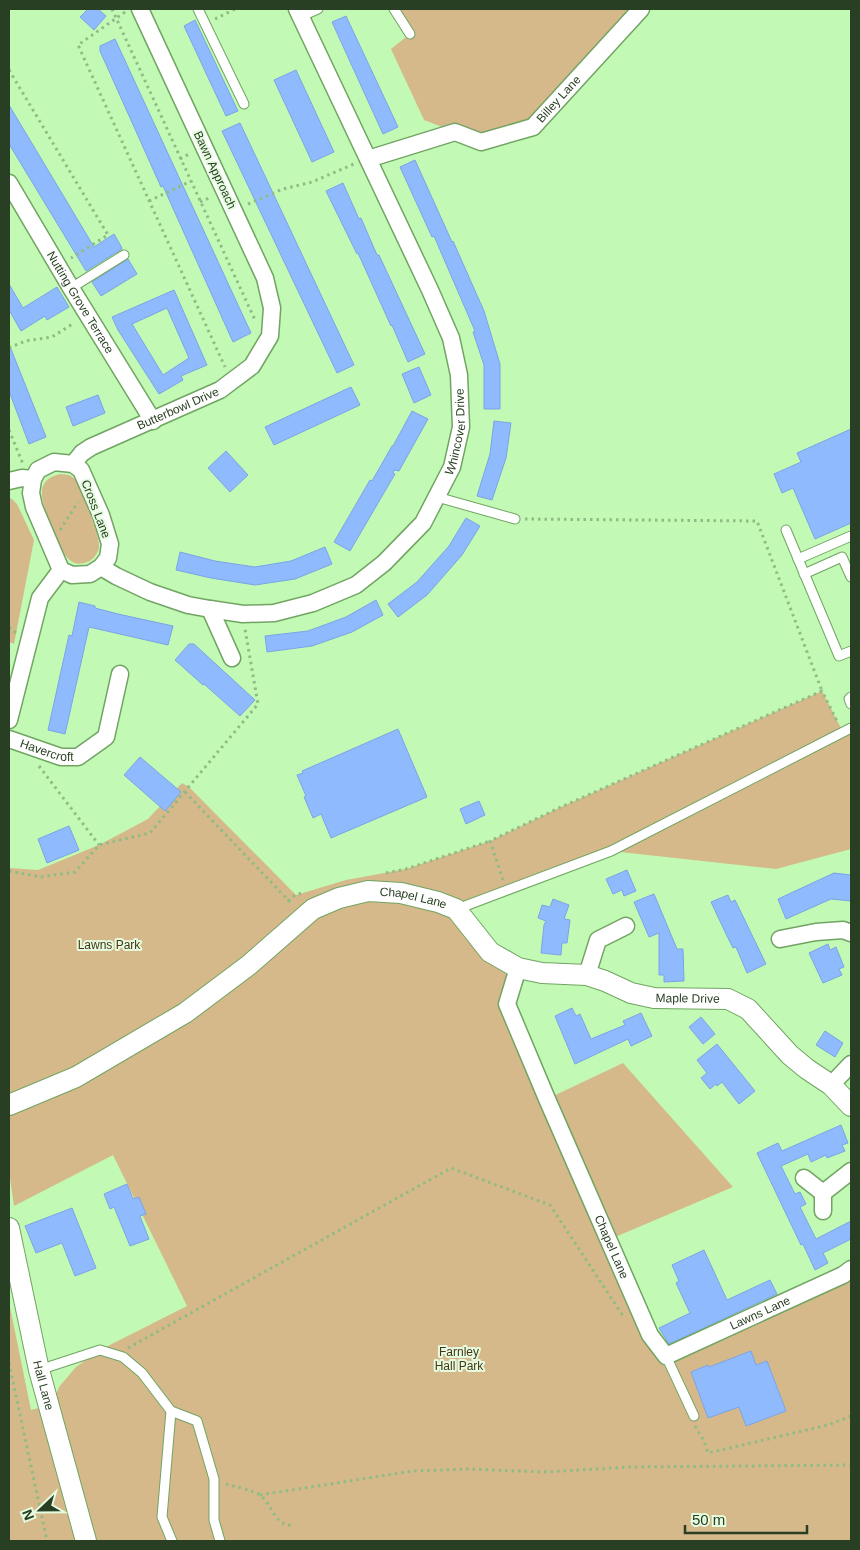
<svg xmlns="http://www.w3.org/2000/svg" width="860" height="1550" viewBox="0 0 860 1550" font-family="Arial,sans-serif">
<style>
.green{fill:#d6b98a}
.building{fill:#90bafe;stroke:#7aa4e6;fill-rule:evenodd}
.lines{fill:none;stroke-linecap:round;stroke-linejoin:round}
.service-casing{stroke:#71a463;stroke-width:11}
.minor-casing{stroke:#71a463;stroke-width:19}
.tertiary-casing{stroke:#71a463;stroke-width:22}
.path{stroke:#8fbb84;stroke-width:3;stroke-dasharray:2.5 4;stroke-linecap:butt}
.service{stroke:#fff;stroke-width:9}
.minor{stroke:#fff;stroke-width:16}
.tertiary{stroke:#fff;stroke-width:20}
.labels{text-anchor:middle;stroke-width:4;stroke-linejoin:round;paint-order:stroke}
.street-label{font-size:12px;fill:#293f23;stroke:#e6fce0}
.park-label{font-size:12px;fill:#473516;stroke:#e6fce0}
</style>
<rect width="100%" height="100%" fill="#c2f9b4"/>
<g class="green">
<polygon points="394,9 641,9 533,127 481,142 424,120 391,49 410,34"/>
<path d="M60 474 69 475 77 480C82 495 100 533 99 547 98 555 91 562 84 563 75 566 69 560 64 554 58 539 35 499 44 484 47 478 54 476 60 474Z"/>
<polygon points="9,498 12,499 17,504 34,540 14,644 9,642"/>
<polygon points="822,691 843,732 851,728 851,849 776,869 611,851 457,909 518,968 507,1004 547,1099 623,1063 733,1187 608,1240 666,1355 851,1269 851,1541 9,1541 9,1302 31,1410 52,1405 59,1387 76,1367 100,1350 187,1306 113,1155 14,1206 9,1171 9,868 38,870 99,845 148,819 182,783 189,787 296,895 346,880 406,869 490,841 561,807"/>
</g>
<g class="building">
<polygon points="88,9 98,9 106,16 94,30 80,17"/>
<polygon points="346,16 398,127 383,134 332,22"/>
<polygon points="195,20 238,111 226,116 184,26"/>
<polygon points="115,39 251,333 233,342 163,186 161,187 100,51 100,46"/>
<polygon points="296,70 334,152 312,162 274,80"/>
<polygon points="9,105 94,247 114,234 121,246 122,249 86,271 9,144"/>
<polygon points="240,123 354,365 337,373 222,131"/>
<polygon points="415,160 452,242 453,241 484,311 500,364 500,409 484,409 484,365 473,332 475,331 434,236 432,237 400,167"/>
<polygon points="343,183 359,219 361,218 377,255 379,255 425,354 408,362 392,325 391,326 358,253 357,254 326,191"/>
<polygon points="128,259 137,274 101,296 92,282"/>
<polygon points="9,284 23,308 57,287 69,307 47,320 45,316 21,331 9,310"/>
<path d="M174 290 207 365 181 376 183 380 159 394 118 330 112 317ZM167 308 189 358 163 375 132 324Z"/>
<polygon points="9,344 46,437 29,444 9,391"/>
<polygon points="419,367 431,395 414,403 402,374"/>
<polygon points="351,387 360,405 274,445 265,427"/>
<polygon points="98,395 105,413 73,426 66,407"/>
<polygon points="412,411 428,419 399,471 394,470 393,473 395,474 350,551 334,542 370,480 372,481 392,446 393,446"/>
<polygon points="494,421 511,423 506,458 492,500 477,496 490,454"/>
<polygon points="851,429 851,523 815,539 793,488 782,493 774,474 801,462 797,453"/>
<polygon points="226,451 248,475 230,492 208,468"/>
<polygon points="466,518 480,526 462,555 427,595 398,617 388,604 417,582 449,546"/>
<polygon points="325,547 332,564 295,579 255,585 211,578 176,570 180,552 215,561 255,567 291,561"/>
<polygon points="376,600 383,615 352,632 312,646 267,652 265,636 308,631 346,617"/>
<polygon points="79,602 95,606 95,608 118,614 173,626 168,645 89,627 65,734 48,730 69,635 72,636"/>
<polygon points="189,644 194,644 255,700 240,716 204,684 203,685 175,660"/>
<polygon points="398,729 427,797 331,838 321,814 313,818 304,797 306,796 297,775 303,773 302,771"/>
<polygon points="140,757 181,792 165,811 124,775"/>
<polygon points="479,801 485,815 466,824 460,809"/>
<polygon points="69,826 79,850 47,863 38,839"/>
<polygon points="627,870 636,891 624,896 622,890 613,894 606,879"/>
<polygon points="834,873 851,875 851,901 831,899 786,919 778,899"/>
<polygon points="654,894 677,949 683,949 684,981 664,982 664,975 659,975 659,933 649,937 634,902"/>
<polygon points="728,895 731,902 735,900 766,964 747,973 736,947 733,948 727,936 711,902"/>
<polygon points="553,899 569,905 564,919 570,920 567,943 562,943 561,955 541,953 544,925 546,921 538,918 542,905 550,907"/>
<polygon points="828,944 830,950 836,947 844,967 839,969 842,975 823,983 809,953"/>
<polygon points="572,1008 576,1016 580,1014 591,1039 625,1025 623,1021 641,1013 652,1036 631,1046 628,1039 575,1064 555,1016"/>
<polygon points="701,1017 715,1034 703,1044 689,1027"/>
<polygon points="825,1031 843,1043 835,1057 816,1045"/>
<polygon points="717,1044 755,1091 739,1104 722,1082 717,1086 716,1084 710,1089 701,1078 707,1073 697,1060"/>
<polygon points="841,1125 848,1143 842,1145 845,1151 827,1158 826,1155 811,1162 808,1154 781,1166 795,1194 800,1192 806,1204 800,1207 816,1239 851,1221 851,1239 823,1253 828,1263 815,1270 803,1244 801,1245 757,1153 778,1143 782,1151"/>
<polygon points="127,1184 133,1199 139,1197 146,1214 140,1216 149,1239 130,1246 114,1207 110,1209 104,1194"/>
<polygon points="72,1208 96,1268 75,1276 62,1243 36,1253 25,1226"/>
<polygon points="704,1250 727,1300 770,1280 777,1294 669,1344 659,1328 690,1313 676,1283 679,1281 672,1265"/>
<polygon points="751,1351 756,1365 767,1361 786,1411 746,1426 739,1407 708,1418 691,1372 708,1365 709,1367"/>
</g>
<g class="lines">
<defs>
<g id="service">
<polyline points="198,9 244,104"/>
<polyline points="394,9 410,34"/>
<polyline points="300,17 318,9"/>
<polyline points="71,288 124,255"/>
<polyline points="437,497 515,519"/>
<polyline points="786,530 839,656 851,651"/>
<polyline points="798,559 851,536"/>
<polyline points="804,574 842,557 851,577"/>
<polyline points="851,697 849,699 851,704"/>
<polyline points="457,909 611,851 851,728"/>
<polyline points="666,1356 694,1416"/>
<polyline points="39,1370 100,1350 123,1357 142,1373 171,1411 162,1517 172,1541"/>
<polyline points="171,1411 197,1421 214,1479 214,1520 220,1541"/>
</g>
<g id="minor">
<path id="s1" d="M368 159 455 132 481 142 533 127 641 9"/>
<path id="s2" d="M9 183 71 288 153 421"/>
<polygon points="54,462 73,464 81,470 101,515 110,544 108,558 101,567 90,574 72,575 61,570 34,507 31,493 33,479 38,470"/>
<path id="s3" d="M73 464 82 453 91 447 220 390 252 366 270 336 272 308 265 278 140 9"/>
<polyline points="9,481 22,478 33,479"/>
<path id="s4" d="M101 567 116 576 150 592 188 605 210 609 243 614 274 613 313 603 356 585 384 563 423 523 452 467 461 427 459 375 451 338 430 290 297 9"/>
<polyline points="210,609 232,658"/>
<polyline points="9,720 40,598 61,570"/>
<path id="s5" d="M9 739 61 757H78L106 737 120 674"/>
<polyline points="780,939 816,932 843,930 851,933"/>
<path id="s6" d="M518 968 507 1004 547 1099 650 1335 666 1356 843 1275 851 1269"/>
<polyline points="587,975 598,940 626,926"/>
<polyline points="831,1085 851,1064"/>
<polyline points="804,1178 823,1193"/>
<polyline points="823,1211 823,1193 851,1171"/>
</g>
<g id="tertiary">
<path id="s7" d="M9 1105 76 1077 185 1013 249 965 313 909 339 898 368 891 401 893 438 902 456 909 490 952 518 968 542 973 587 975 605 981 631 993 654 998 728 999 748 1009 790 1055 807 1069 831 1085 851 1106"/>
<path id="s8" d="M9 1228 39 1370 86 1541"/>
</g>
</defs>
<use href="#service" class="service-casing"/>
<use href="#minor" class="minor-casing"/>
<use href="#tertiary" class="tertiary-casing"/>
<g class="path">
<polyline points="112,9 255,320"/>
<polyline points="125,12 78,45 225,367"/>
<polyline points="215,19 235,9"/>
<polyline points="9,70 108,235 71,258"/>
<polyline points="180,159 191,153"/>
<polyline points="149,201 191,181"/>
<polyline points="200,202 211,197"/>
<polyline points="248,204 283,189 312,182 354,164"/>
<polyline points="9,348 25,341 52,337 74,323"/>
<polyline points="9,430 23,464"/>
<polyline points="525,519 757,521 822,691"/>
<polyline points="60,530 78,502"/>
<polyline points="9,627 16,633"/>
<polyline points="39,766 99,845"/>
<polyline points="185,792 290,902"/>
<polyline points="9,871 41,877 75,872 99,845 150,833 258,704 245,629"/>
<polyline points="386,873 406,869 490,841"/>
<polyline points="503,880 490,841 561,807 822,691 838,723"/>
<polyline points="288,901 295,895 302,893"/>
<polyline points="128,1348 451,1168 550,1205 623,1316"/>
<polyline points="9,1363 47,1541"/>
<polyline points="695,1426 704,1441 708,1453 828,1425 851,1416"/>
<path d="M226 1484C234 1486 254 1491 260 1495 273 1505 274 1527 294 1525"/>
<polyline points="260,1495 413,1471 466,1469 544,1472 631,1467 851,1465"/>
</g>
<use href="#service" class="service"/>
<use href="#minor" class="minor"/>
<use href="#tertiary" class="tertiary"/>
</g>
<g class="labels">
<g class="street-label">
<text dy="4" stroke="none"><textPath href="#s1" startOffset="211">Billey Lane</textPath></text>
<text transform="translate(215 170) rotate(65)" y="4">Bawn Approach</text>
<text dy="4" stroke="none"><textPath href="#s2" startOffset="139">Nutting Grove Terrace</textPath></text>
<text dy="4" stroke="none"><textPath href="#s3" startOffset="120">Butterbowl Drive</textPath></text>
<text dy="4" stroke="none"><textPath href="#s4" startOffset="459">Whincover Drive</textPath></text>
<text transform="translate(96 509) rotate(69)" y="4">Cross Lane</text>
<text dy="4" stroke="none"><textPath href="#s5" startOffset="40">Havercroft</textPath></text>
<text dy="4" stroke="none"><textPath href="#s7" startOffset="468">Chapel Lane</textPath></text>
<text dy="4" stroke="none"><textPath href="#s7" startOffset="774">Maple Drive</textPath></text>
<text dy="4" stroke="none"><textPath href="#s6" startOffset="302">Chapel Lane</textPath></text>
<text dy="4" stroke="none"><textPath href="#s6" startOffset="528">Lawns Lane</textPath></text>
<text dy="4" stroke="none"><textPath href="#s8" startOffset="161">Hall Lane</textPath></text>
</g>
<g class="park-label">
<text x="109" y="949">Lawns Park</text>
<text x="459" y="1356">Farnley<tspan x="459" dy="14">Hall Park</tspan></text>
</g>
</g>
<rect width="860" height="1550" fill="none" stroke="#293f23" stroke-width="20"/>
<g transform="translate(40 1510) rotate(248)" stroke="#e6fce0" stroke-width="4" paint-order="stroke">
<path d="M0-4L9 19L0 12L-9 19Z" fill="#293f23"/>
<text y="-8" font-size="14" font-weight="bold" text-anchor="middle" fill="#293f23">N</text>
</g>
<path d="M685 1525v8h122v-8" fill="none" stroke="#293f23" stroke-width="2.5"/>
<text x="692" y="1525" font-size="15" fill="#293f23" stroke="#e6fce0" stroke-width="4" paint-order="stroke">50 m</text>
</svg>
